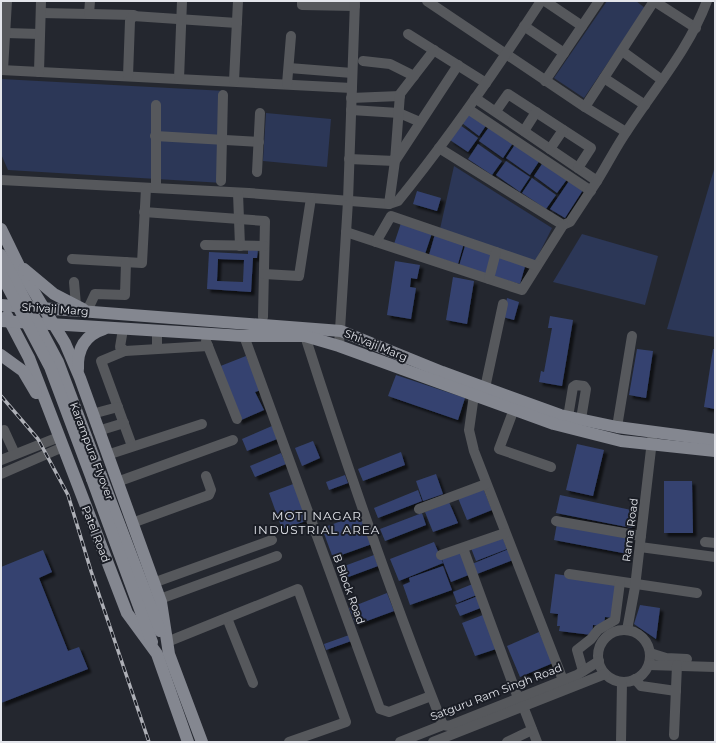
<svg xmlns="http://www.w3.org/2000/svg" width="716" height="743" viewBox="0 0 716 743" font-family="Montserrat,sans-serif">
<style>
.green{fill:#2c3757}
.building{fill:#354370;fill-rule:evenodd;filter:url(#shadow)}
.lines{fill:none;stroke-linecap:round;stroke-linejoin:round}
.minor{stroke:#56585c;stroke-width:10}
.major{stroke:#848790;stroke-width:12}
.rail-casing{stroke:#aeb0b7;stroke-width:3.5}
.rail{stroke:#1a1d25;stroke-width:2;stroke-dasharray:6;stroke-linecap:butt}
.major-bridge{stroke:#848790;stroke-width:12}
.labels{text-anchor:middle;stroke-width:4;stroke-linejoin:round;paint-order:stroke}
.street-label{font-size:11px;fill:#e3e5eb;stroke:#1a1d25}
.neighbourhood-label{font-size:12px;letter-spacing:1px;fill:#e3e5eb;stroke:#1a1d25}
</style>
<defs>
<filter id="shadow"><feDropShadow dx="3.5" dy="3.5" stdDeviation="1" flood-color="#0009"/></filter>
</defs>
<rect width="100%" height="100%" fill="#24272f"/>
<g class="green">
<polygon points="607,1 636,1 645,8 584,98 554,78"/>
<polygon points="1,79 226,91 223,183 8,170 1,154"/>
<polygon points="266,113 331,119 327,167 263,161"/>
<polygon points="454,166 552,228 535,262 440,229"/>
<polygon points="715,166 715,337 667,329"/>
<polygon points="582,234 658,256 645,305 553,282"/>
</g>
<g class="building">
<polygon points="470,112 487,124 479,136 462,123"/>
<polygon points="460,125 478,138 468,152 450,140"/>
<polygon points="489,127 513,143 503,158 479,141"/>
<polygon points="516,143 540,160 530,175 506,158"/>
<polygon points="478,144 502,161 492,175 468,159"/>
<polygon points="506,161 530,177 520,192 496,175"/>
<polygon points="544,161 568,178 557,193 534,176"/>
<polygon points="532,178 556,195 546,209 522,193"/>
<polygon points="569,181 583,190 565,218 550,209"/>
<polygon points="417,191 441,198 437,211 413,204"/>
<polygon points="401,223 432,233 425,254 394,244"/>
<polygon points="435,234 464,243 458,264 429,255"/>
<polygon points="465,246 495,254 489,275 459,266"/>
<path d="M248 249H258L257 258H253L251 292 207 289 209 252 248 254ZM218 259 244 260 243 282 217 281Z"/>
<polygon points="497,255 526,263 520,284 491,276"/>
<polygon points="395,261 420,265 417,279 411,278 410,287 416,288 411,319 387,315"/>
<polygon points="453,277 474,281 467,324 446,320"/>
<polygon points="507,298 519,302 514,320 503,317"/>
<polygon points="550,316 573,320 562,386 539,382 541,371 544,372 552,328 548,328"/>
<polygon points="637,349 653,351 646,398 629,395"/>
<polygon points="713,349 715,349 715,409 704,407"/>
<polygon points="246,356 261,390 255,392 264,410 239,421 218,367"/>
<polygon points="396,375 465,398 458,420 388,396"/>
<polygon points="272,426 277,439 247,451 242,439"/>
<polygon points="313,441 320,458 302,466 295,448"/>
<polygon points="577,444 604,450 593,496 566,490"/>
<polygon points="401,452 405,465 363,481 358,469"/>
<polygon points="281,453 286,464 255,477 250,466"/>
<polygon points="436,474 443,494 423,501 416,481"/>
<polygon points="345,475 348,483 329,490 326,482"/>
<polygon points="664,481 692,481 693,533 664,533"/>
<polygon points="296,483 309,520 282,529 269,493"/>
<polygon points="483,488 492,510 467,520 458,498"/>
<polygon points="418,490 422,501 378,518 374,508"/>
<polygon points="560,495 636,511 632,528 556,513"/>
<polygon points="449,502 458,523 433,532 425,512"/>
<polygon points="422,513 426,525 385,541 380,529"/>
<polygon points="361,514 372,544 333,558 322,528"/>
<polygon points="557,523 631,537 628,554 554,540"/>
<polygon points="502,536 507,549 476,561 471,548"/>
<polygon points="434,542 443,563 399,581 390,559"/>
<polygon points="461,549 471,574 451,582 441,557"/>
<polygon points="509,549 513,560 477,574 472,564"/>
<polygon points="43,550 52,572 39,578 68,651 79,647 88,669 1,703 1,567"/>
<polygon points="374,555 378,566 343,579 339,568"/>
<polygon points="443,566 452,590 410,605 403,585 410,582 409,578"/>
<polygon points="555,574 619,583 614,618 605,617 604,626 593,625 592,635 559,631 560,626 557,626 558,614 550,613"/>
<polygon points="475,583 479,594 457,603 453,592"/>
<polygon points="387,593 394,611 356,625 349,608"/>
<polygon points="478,596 483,607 460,616 455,605"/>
<polygon points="640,605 660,608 656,639 634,624"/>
<polygon points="483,615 496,649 475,656 462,623"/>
<polygon points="539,632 553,663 520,677 507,646"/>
<polygon points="352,634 354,640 326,650 324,644"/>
</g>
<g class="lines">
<g class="minor">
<polyline points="302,1 302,5 355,6"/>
<polyline points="427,1 585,107 626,132"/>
<polyline points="545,1 582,26"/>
<polyline points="654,1 696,28"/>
<polyline points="41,13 89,14 90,1"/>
<polyline points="89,14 134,15"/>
<polyline points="524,26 564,53"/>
<polyline points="6,33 40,34"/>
<polyline points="408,34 486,83"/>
<polyline points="622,51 662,80"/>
<polyline points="363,61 390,64 414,76"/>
<polyline points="289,68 352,73"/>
<polyline points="1,70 352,88"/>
<polyline points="3,70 7,1"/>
<polyline points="39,72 41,1"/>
<polyline points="128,76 130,21 133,16 237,23"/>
<polyline points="604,78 645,105"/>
<polyline points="179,79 182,1"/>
<polyline points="234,81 238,1"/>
<polyline points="545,81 599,1"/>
<polyline points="287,84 291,36"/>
<polyline points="351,98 400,96"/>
<path d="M475 98 597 181C607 165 616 147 627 131 655 88 689 49 707 1"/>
<polyline points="585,107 654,1"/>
<polyline points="468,109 591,191"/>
<polyline points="351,110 399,113 420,122"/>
<polyline points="496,111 508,94 591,148 578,168"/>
<polyline points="524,131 536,112"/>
<polyline points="155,136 259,142"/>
<polyline points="439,148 563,225 570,222 597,181"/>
<polyline points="550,149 563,130"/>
<polyline points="349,159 395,161 400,94 434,50"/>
<polyline points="257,172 260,113"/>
<path d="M1 180 249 193 389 204 398 201C450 137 496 70 541 1"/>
<polyline points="221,181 223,95"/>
<polyline points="156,188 156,105"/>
<polyline points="238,193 240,246"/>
<polyline points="389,204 395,161 458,65"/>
<polyline points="144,212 265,221 263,317"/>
<polyline points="346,232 522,290 563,225"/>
<polyline points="376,242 391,216 537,266"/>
<polyline points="205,245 264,246"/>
<polyline points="72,259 142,263 146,188"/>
<polyline points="264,274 299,276 311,198"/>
<polyline points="489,279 496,252"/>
<polyline points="74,282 76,305"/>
<polyline points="87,311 95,294 125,295 126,262"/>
<polyline points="123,329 120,347 125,351 208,346"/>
<polyline points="244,336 380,709 389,712 431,696"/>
<path d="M305 336C347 467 392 597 443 725"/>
<polyline points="206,341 237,419"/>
<polyline points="339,346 348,201 355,1"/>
<polyline points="157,349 157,331"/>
<polyline points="125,351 101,361 132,446"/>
<polyline points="485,388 503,304"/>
<polyline points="474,395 469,430 474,451 563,680"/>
<polyline points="514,409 499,449 551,467"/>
<polyline points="92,414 118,407"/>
<polyline points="568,417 573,387 576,385 584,386 586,389 581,419"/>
<polyline points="617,427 632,336"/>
<polyline points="4,430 15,454"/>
<polyline points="98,431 124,423"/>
<polyline points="107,455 202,424"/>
<polyline points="1,460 59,437"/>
<polyline points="1,474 63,447"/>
<polyline points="117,482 233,440"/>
<polyline points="419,509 486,484"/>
<polyline points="556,521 641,536"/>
<polyline points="132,523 209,495 211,490 206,476"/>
<polyline points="705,542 715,543"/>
<polyline points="640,547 715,557"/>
<polyline points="463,548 518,698"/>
<polyline points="441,555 505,533"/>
<polyline points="569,574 697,593"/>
<polyline points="153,583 272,540"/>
<polyline points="160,599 277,556"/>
<polyline points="227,618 253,683"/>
<polyline points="627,630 635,587 653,432"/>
<circle cx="624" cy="656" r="26"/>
<polyline points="167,642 298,589 346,722 289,742"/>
<polyline points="650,653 666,658 687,659"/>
<polyline points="649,665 715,667"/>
<polyline points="583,671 577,650 591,639 598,630 615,620 620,582"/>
<polyline points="635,679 641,686 676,691"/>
<polyline points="523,706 537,742"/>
<polyline points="674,735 677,665"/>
<polyline points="400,742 443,725 449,726 577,675 599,661"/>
<polyline points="433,742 605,674"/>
<polyline points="507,742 532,730"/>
<polyline points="621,742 622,682"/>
</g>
<g class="major">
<polyline points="1,229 22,272 65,343 80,378 161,602 169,654 202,742"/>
<polyline points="24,269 54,294 83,309"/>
<polyline points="1,305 341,331 442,372 560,415 617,427 715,440"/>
<polyline points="7,316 29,358 127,613 157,654 188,742"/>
<polyline points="1,321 244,336 305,336 339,346 554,424 621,441 715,451"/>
<polyline points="1,355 23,371 36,393"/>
<path d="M78 369C77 349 85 335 104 329"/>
<polyline points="101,476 160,631"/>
<polyline points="92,479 152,642"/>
</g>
<defs>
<polyline id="rail" points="1,396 38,439 68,495 91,571 149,742"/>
</defs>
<use href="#rail" class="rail-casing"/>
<use href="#rail" class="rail"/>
<g class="major-bridge">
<polyline points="1,255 58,362 101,476"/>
<polyline points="1,274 50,367 92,479"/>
</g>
</g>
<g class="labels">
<g class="street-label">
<text transform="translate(55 309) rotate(4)" y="4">Shivaji Marg</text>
<text transform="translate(376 345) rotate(22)" y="4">Shivaji Marg</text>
<text transform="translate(92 451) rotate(69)" y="4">Karampura Flyover</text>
<text transform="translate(630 530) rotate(-83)" y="4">Rama Road</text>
<text transform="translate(96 534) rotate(69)" y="4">Patel Road</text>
<text transform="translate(349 589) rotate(70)" y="4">B Block Road</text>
<text transform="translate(496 692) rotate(-21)" y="4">Satguru Ram Singh Road</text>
</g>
<g class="neighbourhood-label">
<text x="317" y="520">MOTI NAGAR<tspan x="317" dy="14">INDUSTRIAL AREA</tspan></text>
</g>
</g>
<rect width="716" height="743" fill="none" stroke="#e3e5eb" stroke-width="4"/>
</svg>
